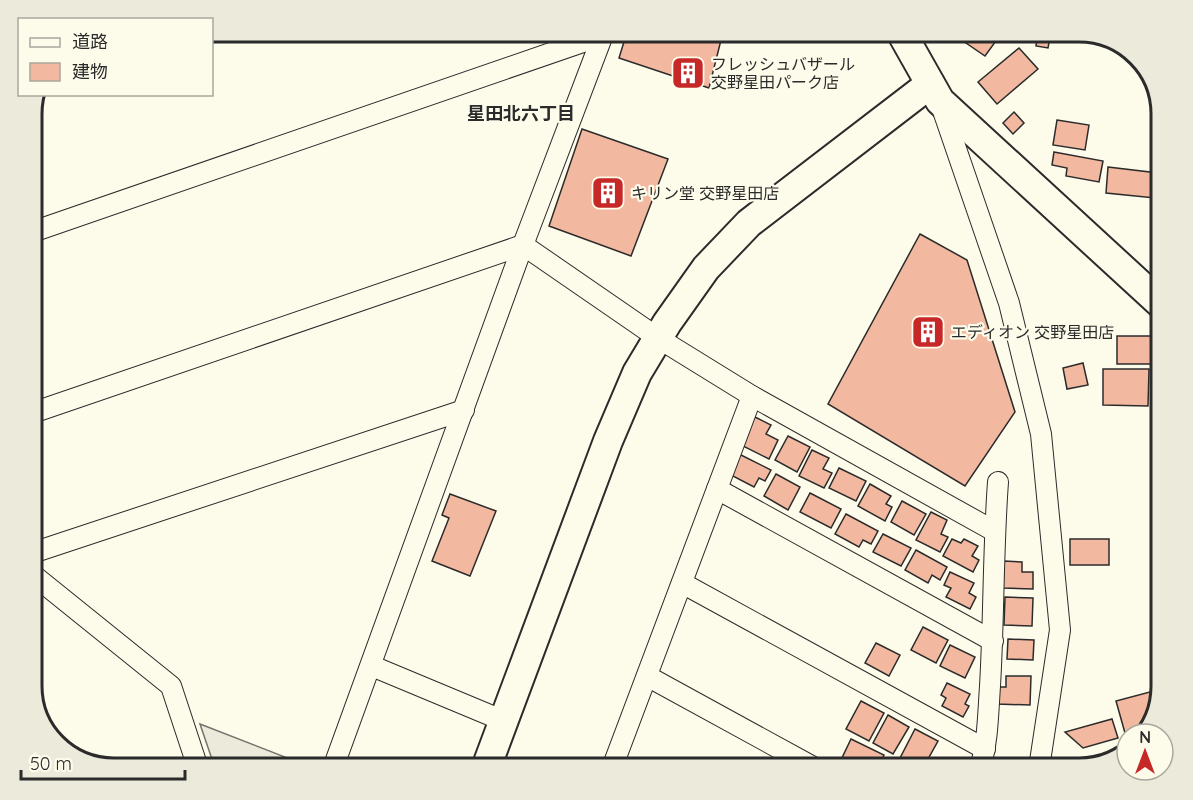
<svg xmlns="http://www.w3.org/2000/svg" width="1193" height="800" viewBox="0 0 1193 800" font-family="Quicksand,'Noto Sans JP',sans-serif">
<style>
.green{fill:#ecebdb;stroke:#74746e;stroke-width:1.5}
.building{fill:#f2b8a0;stroke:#2b2b2b;stroke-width:1.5}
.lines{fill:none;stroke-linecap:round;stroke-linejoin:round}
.street-casing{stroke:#2b2b2b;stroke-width:22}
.secondary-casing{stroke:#2b2b2b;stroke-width:32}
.street{stroke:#fdfbea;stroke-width:20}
.secondary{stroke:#fdfbea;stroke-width:28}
.labels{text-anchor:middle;stroke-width:4.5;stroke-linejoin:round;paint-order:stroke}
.poi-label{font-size:16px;fill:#2b2b2b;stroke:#fdfbea;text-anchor:start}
.neighbourhood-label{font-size:18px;font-weight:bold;fill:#2b2b2b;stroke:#fdfbea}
.rim{fill:none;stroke:#2b2b2b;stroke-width:3}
</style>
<rect width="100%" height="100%" fill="#fdfbea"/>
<polygon class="green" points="200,724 313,768 215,768"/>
<g class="building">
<polygon points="627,32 723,32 709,88 619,58"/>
<polygon points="950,32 998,32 1001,34 985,56"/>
<polygon points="1038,32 1051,32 1048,48 1036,46"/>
<polygon points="1019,48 1038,69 997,104 978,82"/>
<polygon points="1014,112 1024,123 1013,134 1003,123"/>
<polygon points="1057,120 1089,125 1085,150 1053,145"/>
<polygon points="582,129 668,159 631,256 549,226"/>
<polygon points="1054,152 1103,161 1099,182 1066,176 1067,168 1052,165"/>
<polygon points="1108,167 1158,173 1155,198 1106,193"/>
<polygon points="920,234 967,260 1015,412 965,486 828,404"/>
<rect x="1117" y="336" width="36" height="28"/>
<polygon points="1083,363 1088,385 1067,389 1063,368"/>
<polygon points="1103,369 1149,369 1148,406 1103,405"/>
<polygon points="755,417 771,425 766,434 778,440 769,459 741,445"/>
<polygon points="788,436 810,447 797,472 775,460"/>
<polygon points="812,450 829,458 823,469 832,473 824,488 799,476"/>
<polygon points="739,454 771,470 765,481 759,478 754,487 729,474"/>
<polygon points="839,468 866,481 856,501 829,488"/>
<polygon points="776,474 800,487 788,510 764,496"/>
<polygon points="870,484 891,496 886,504 892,507 885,521 858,506"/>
<polygon points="810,493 841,509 831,528 800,512"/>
<polygon points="450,494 496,511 470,576 432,561 449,518 442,515"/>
<polygon points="902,501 926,514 914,535 891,522"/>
<polygon points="931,512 947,520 941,534 948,537 940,552 916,540"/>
<polygon points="846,514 878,531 871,544 863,540 859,547 835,534"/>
<polygon points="883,534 911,548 901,566 873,552"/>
<polygon points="952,539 961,543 964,539 978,546 972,556 979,560 973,572 943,556"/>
<rect x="1070" y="539" width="39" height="26"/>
<polygon points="916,550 947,567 940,580 932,575 928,583 905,570"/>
<polygon points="1004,561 1022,562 1022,572 1033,572 1033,589 1003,588"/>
<polygon points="950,572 974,583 969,593 976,597 970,609 946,597 951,588 944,585"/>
<polygon points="1005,597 1033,598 1032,626 1004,625"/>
<polygon points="923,627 948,640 936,663 911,650"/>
<polygon points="1008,639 1034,640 1033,660 1007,659"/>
<polygon points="876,643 900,655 889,676 865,663"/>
<polygon points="950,645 975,657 965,678 940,666"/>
<polygon points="1006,676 1031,676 1030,705 997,704 998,687 1006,687"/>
<polygon points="947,683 970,694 965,704 969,706 963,717 942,706 946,698 941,695"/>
<polygon points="1161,689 1149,726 1125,733 1116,701"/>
<polygon points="861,701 884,713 869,741 846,729"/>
<polygon points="888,715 909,727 893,754 873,743"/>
<polygon points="1112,719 1118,738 1083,748 1065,732"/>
<polygon points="915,729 938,741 923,768 910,768 898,762"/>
<polygon points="851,739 884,755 878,768 849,768 839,764"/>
<polygon points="888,761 901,768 884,768"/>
</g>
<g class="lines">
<defs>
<g id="street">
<polyline points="941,105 1009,303 1041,434 1060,630 1039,768"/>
<polyline points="32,232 603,35"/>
<polyline points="32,413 523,245 658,338 752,396 994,531"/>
<polyline points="717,489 993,641"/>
<polyline points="32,553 464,410"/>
<polyline points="32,574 171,686 198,768"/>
<polyline points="682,583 985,749"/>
<polyline points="372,666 504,721"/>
<polyline points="647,676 815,768"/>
<polyline points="333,768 523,245 604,32"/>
<polyline points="612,768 752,396"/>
<path d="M980 768C988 742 988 714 990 686 994 618 993 550 998 482"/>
</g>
<g id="secondary">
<polyline points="901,32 940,101 1161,304"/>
<polyline points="486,768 608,441 637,373 667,323 706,268 749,223 930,84"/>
</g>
</defs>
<use href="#street" class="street-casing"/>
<use href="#secondary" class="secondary-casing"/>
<use href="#street" class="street"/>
<use href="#secondary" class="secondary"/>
</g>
<defs>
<symbol id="building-square" viewBox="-11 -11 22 22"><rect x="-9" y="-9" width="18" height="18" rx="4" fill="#c62828" stroke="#fdfbea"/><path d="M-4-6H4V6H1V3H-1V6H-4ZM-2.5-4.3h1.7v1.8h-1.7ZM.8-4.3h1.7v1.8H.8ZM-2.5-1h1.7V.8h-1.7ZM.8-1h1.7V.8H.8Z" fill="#fff"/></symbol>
</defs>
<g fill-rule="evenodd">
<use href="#building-square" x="669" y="54" width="38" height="38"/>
<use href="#building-square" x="589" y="174" width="38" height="38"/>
<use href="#building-square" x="909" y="313" width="38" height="38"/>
</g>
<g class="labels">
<g class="poi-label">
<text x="711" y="70">フレッシュバザール<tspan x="711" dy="18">交野星田パーク店</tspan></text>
<text x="631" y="199">キリン堂 交野星田店</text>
<text x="951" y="338">エディオン 交野星田店</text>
</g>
<g class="neighbourhood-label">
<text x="521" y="120">星田北六丁目</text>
</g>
</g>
<path d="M0 0H1193V800H0ZM114 42H1079A72 72 0 0 1 1151 114V686A72 72 0 0 1 1079 758H114A72 72 0 0 1 42 686V114A72 72 0 0 1 114 42Z" fill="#eceadb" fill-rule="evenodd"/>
<path class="rim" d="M114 42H1079A72 72 0 0 1 1151 114V686A72 72 0 0 1 1079 758H114A72 72 0 0 1 42 686V114A72 72 0 0 1 114 42Z"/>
<rect x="18" y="18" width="195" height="78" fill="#fdfbea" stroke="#a9a89e" stroke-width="1.5"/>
<rect x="30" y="38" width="30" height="9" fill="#fdfbea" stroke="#a9a89e" stroke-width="1.5"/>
<text x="72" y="48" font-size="18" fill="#2b2b2b">道路</text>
<rect x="30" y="63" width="30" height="18" fill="#f2b8a0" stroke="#a9a89e" stroke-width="1.5"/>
<text x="72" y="78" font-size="18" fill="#2b2b2b">建物</text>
<g transform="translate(1145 752)"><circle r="28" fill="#fdfbea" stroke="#a9a89e" stroke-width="1.5"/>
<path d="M0-4.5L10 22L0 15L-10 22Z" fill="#c62828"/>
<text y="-9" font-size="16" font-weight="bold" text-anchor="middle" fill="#2b2b2b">N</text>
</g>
<path d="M21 770v9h164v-9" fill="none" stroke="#2b2b2b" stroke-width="3"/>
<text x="30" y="770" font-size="18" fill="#2b2b2b" stroke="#fdfbea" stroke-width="4.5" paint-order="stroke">50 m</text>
</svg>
